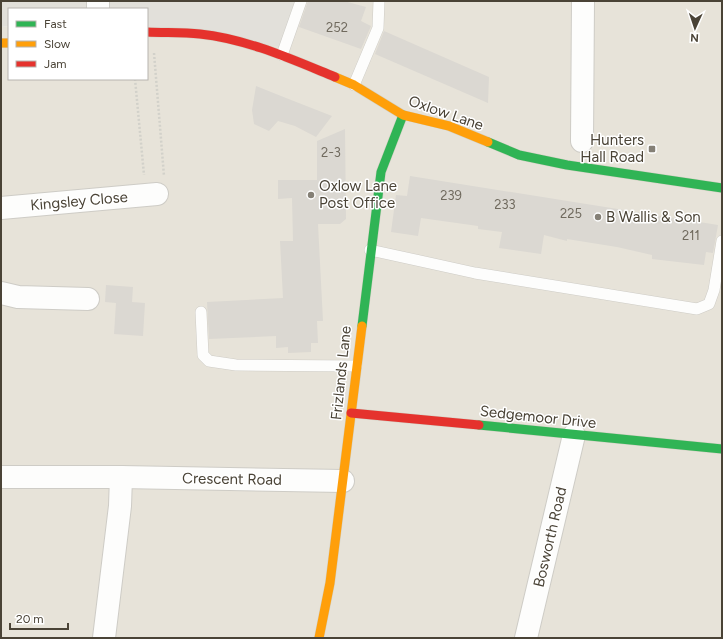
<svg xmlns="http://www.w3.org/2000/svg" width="723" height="639" viewBox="0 0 723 639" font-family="Figtree,sans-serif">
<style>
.residential{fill:#e7e3d9}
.industrial{fill:#e2e0da}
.building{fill:#dbd8d2}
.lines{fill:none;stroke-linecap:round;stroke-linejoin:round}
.lane-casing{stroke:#ceccc6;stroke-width:12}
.street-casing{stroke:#ceccc6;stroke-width:24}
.fast-casing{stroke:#d2cfc2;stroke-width:10}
.slow-casing{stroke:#d2cfc2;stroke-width:10}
.jam-casing{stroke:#d2cfc2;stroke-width:10}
.path{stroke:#d2d1ca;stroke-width:2.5;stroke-dasharray:2 2;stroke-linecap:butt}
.lane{stroke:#fdfdfc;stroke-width:11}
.street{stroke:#fdfdfc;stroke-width:22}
.fast{stroke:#30b455;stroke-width:9}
.slow{stroke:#ff9f0a;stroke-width:9}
.jam{stroke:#e5322d;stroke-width:9}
.poi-dot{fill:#858076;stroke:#fff;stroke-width:1.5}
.labels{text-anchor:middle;stroke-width:3;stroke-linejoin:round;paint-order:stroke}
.number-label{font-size:13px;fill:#706a5e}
.street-label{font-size:15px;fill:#4a4336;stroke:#fff}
.poi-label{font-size:15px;fill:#4a4336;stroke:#fff;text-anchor:start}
</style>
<rect width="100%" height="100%" fill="#f2f1ec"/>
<polygon class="residential" points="298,1 722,1 722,638 1,638 1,27 9,26 9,79 147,79 147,27"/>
<polygon class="industrial" points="1,1 298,1 281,47 147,27 147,9 9,9 9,26 1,27"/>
<g class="building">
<polygon points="308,1 344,1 366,7 361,21 371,26 361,49 299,27"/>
<polygon points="384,31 489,77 488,103 375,54"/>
<polygon points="256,86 286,98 332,116 316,137 295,126 278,121 269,131 254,124 252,110"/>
<polygon points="345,129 346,219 340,224 318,224 323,321 317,321 318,343 311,343 311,352 288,353 288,347 276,348 276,336 209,339 207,302 283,298 280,241 293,241 292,198 278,199 278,180 317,180 317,141"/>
<polygon points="410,176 718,225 713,253 706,252 704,265 652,259 652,255 617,247 567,239 567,241 544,235 541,254 499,248 502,232 478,229 478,226 421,218 418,236 391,232 396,195 407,196"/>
<polygon points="106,285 133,287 132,302 145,303 143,336 114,334 116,303 105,302"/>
</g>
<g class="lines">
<defs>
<g id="lane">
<polyline points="282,55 301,1"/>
<polyline points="354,85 378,28 379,1"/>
<polyline points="370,250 475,273 697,309 709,304 714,290 722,241"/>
<polyline points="201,312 203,355 209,361 236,365 356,366"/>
</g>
<g id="street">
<polyline points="98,9 98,1"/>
<polyline points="582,141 583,1"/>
<polyline points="1,208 157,194"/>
<polyline points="1,293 18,297 88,299"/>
<polyline points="1,477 121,477 343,481"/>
<polyline points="104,638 120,506 121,477"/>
<polyline points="526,638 574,435"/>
</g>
<g id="fast">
<polyline points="488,142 519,155 567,165 722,188"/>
<polyline points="362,326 381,172 403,115"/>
<polyline points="479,425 722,449"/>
</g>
<g id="slow">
<polyline points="1,43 9,43"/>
<polyline points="335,77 354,85 403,115 449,126 488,142"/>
<polyline points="319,638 330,583 362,326"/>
</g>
<g id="jam">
<path d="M147 32C164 33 182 32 200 34 247 39 291 59 335 77"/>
<polyline points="351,413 479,425"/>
</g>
</defs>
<use href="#lane" class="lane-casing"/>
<use href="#street" class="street-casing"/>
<use href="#fast" class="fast-casing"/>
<use href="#slow" class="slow-casing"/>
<use href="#jam" class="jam-casing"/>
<g class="path">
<polyline points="154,53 164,176"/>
<polyline points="135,79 144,175"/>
</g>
<use href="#lane" class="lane"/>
<use href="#street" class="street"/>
<use href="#fast" class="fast"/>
<use href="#slow" class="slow"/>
<use href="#jam" class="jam"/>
</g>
<g class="poi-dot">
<rect x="648" y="145" width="8" height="8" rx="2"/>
<circle cx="311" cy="195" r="4"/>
<circle cx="598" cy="217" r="4"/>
</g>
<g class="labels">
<g class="number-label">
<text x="337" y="32">252</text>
<text x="331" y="157">2-3</text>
<text x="451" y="200">239</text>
<text x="505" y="209">233</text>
<text x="571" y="218">225</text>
<text x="691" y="240">211</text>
</g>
<g class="street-label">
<text transform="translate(446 113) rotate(19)" y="5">Oxlow Lane</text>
<text transform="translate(79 201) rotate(-5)" y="5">Kingsley Close</text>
<text transform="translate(341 373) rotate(-84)" y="5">Frizlands Lane</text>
<text transform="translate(538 417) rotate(6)" y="5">Sedgemoor Drive</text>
<text transform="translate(232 479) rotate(1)" y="5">Crescent Road</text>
<text transform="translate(550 537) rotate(-77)" y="5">Bosworth Road</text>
</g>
<g class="poi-label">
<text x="644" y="145" text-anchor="end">Hunters<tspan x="644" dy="17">Hall Road</tspan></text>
<text x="319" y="191">Oxlow Lane<tspan x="319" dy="17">Post Office</tspan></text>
<text x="606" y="222">B Wallis &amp; Son</text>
</g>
</g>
<rect width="723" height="639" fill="none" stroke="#4a4336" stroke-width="4"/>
<rect x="8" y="8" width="140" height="72" fill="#ffffff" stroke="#b7b4af"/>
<rect x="16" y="21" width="20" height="6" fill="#30b455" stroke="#b7b4af"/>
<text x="44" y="28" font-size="12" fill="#4a4336">Fast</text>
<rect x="16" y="41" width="20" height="6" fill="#ff9f0a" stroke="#b7b4af"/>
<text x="44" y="48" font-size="12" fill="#4a4336">Slow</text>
<rect x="16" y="61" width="20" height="6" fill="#e5322d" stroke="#b7b4af"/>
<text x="44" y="68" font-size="12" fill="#4a4336">Jam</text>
<g transform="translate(695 28) rotate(183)" stroke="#ffffff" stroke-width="3" paint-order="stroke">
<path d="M0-3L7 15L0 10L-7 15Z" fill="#4a4336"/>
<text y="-6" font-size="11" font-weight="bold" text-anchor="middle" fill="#4a4336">N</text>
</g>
<path d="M10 623v6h58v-6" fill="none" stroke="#4a4336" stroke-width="2"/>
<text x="16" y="623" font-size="12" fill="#4a4336" stroke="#ffffff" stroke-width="3" paint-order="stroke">20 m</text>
</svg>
